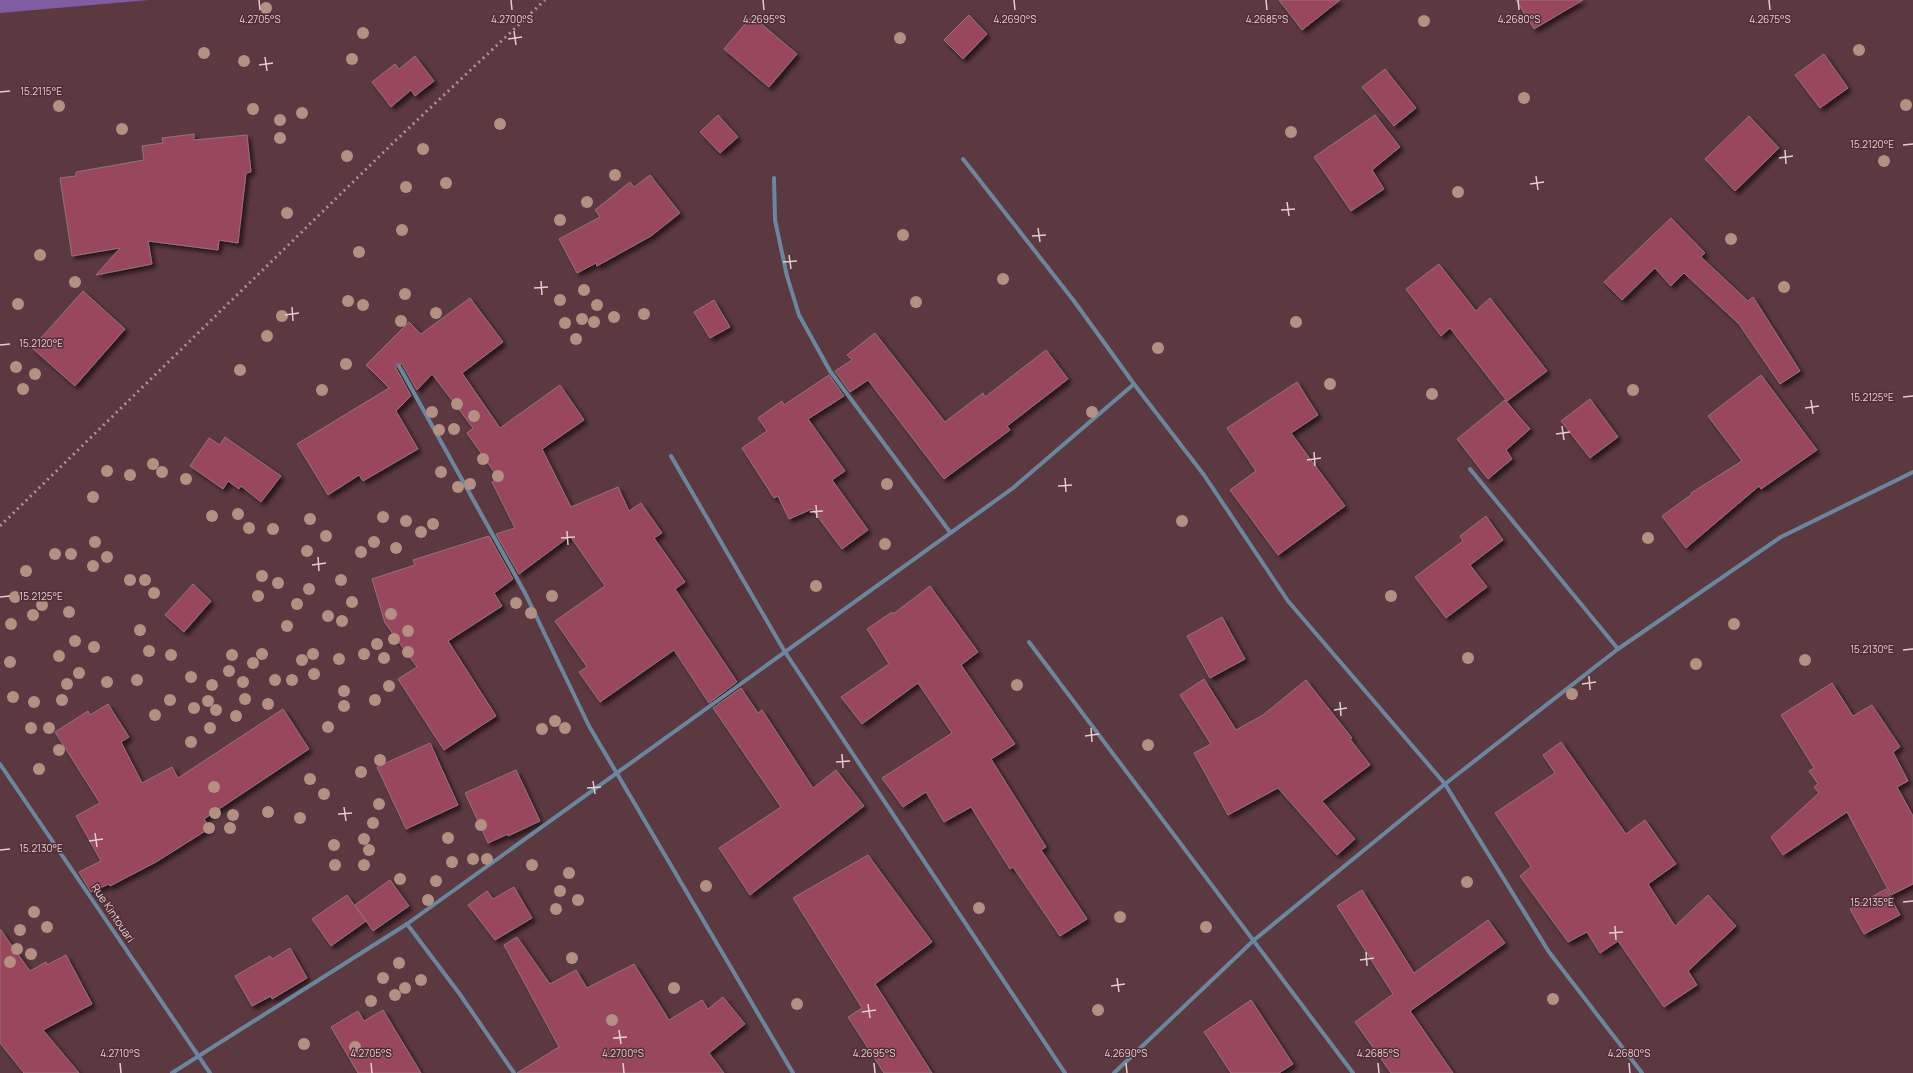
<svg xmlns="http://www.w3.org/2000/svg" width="1913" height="1073" viewBox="0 0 1913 1073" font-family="Manrope,sans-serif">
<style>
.water{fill:#7e5da3}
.building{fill:#99475d;stroke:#997179;filter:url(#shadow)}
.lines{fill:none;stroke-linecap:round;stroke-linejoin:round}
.street{stroke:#6a87a0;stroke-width:4}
.rail{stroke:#ae9298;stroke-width:3;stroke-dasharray:2 4;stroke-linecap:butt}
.tree{fill:#b39082}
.ticks{fill:none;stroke:#e4cdd1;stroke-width:1.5}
.labels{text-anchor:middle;stroke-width:3;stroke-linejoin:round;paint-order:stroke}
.street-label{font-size:11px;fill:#e4cdd1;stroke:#512e36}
.ticks-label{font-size:10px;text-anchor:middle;fill:#e4cdd1;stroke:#512e36;stroke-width:3;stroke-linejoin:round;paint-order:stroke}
</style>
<defs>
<filter id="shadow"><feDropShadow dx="3.5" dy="3.5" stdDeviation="2" flood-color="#0009"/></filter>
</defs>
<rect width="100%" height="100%" fill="#5c3941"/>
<polygon class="water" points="0,0 149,0 0,13"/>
<g class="building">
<polygon points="1279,0 1340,0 1302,30"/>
<polygon points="1516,0 1583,0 1534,29"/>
<polygon points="969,15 987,34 963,59 944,40"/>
<polygon points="752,16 797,54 769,87 724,49"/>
<polygon points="1824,54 1848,88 1820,108 1795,75"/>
<polygon points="415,56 434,81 415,96 411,90 391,107 372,82 395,64 399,69"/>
<polygon points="1385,69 1416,108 1394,126 1362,87"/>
<polygon points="718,115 738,137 720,153 700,132"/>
<polygon points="1375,115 1400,147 1372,170 1384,189 1351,211 1314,157"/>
<polygon points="1749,116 1779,148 1735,191 1705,159"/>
<polygon points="194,134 194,140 247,135 251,172 246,173 238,243 219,240 218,250 148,241 152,264 96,275 120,248 72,256 60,178 76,176 76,172 144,160 142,146 163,143 162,138"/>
<polygon points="650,175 680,213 651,236 597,266 596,263 577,273 559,239 600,217 595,210 630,182 634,187"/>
<polygon points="1671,218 1705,253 1701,257 1748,301 1753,297 1800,371 1780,384 1739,324 1684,273 1671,286 1655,268 1622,300 1604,282"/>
<polygon points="1439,264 1476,311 1490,298 1547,371 1507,401 1450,328 1441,336 1406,289"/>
<polygon points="83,291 125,329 75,386 32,348"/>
<polygon points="470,298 503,342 462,373 500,428 560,385 584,420 542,449 571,507 618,487 629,511 641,503 662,533 654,538 685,582 675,589 737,682 709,703 674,650 600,702 579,672 587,667 555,621 605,586 570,536 519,574 496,534 515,528 492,482 499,479 467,433 473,428 432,374 417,390 402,364 396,364 396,368 411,396 396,411 418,449 363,481 359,475 328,495 297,444 389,388 366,365 409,322 421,334"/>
<polygon points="714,300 730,327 710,338 694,312"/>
<polygon points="875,333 945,422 983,393 985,397 1046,350 1068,379 1007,426 1010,430 944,479 868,380 850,392 835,371 852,360 847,355"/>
<polygon points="829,375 844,396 808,419 845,471 832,480 868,530 842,549 812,509 789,519 778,496 774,498 742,448 767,431 758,418 782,401 784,405"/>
<polygon points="1761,375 1817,450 1761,489 1759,486 1686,548 1662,516 1692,494 1691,493 1742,461 1708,416"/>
<polygon points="1297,382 1318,415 1291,433 1345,506 1278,555 1230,490 1256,471 1227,428"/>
<polygon points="1590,399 1618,437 1590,458 1561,421"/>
<polygon points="1505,400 1530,429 1506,450 1512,459 1488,479 1457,439"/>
<polygon points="225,437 281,476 261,502 241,486 239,489 228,481 223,489 190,466 209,438 220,445"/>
<polygon points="1486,516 1503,540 1470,565 1487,587 1446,618 1415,577 1463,541 1460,536"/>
<polygon points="489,536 513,579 494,593 502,606 448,641 496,716 444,750 398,679 417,667 385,623 372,579 415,565 413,560"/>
<polygon points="193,584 211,601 184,632 165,615"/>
<polygon points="930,586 978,652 961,665 1015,744 991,759 1046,847 1041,850 1087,919 1060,936 1013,867 1010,869 971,807 944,822 926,792 903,807 882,778 952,733 918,683 862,724 841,697 889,664 867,629 892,612 893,614"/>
<polygon points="1222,617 1245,659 1210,678 1187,636"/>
<polygon points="1204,679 1236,730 1263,715 1306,680 1352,738 1350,739 1370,765 1322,801 1355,839 1337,855 1278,788 1228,815 1194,753 1211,744 1180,695"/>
<polygon points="1832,683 1853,716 1872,705 1900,747 1893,752 1908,781 1897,787 1913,816 1913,884 1891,895 1847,812 1783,855 1771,837 1819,793 1814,787 1818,784 1809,771 1814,768 1781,715"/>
<polygon points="741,688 758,713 762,710 813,788 836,770 864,806 750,895 719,848 781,807 713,708"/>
<polygon points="108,704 129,737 121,742 142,783 172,767 178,778 283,709 309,749 204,819 210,828 156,862 110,886 109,884 91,892 79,872 101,861 76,816 100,803 55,732 88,711 90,715"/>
<polygon points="1561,742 1626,834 1645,820 1676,864 1648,884 1675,926 1708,895 1736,926 1688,971 1697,985 1664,1007 1618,941 1600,953 1587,932 1568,942 1520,876 1531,867 1495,813 1555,773 1543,755"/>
<polygon points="430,743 458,805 406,829 377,767"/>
<polygon points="516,770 540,821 508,836 508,834 488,843 465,793"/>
<polygon points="868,855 932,942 875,984 932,1073 884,1073 848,1017 862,1008 793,898"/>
<polygon points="390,880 409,906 373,931 355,905"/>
<polygon points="514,887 532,918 495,940 468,905 487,891 493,899"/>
<polygon points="1886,889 1900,915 1864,934 1850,909"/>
<polygon points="1362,890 1414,973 1488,920 1505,943 1410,1011 1453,1073 1391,1073 1355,1022 1393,994 1337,906"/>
<polygon points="347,895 366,921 331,946 312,919"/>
<polygon points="0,929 30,971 46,962 47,965 66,955 92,1004 43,1030 79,1073 24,1073 0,1043"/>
<polygon points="517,937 550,984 576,970 587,988 634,964 669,1020 702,1000 708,1009 723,997 745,1024 709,1053 724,1073 517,1073 559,1047 504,945"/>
<polygon points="290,948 307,978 272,999 271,996 252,1006 235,976 270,956 272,959"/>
<polygon points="1251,1000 1293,1064 1279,1073 1231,1073 1204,1032"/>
<polygon points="383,1010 421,1073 358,1073 331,1027 358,1011 364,1021"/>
</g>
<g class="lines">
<g class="street">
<polyline points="963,159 1074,301 1134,384 1204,475 1288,601 1445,784 1549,952 1642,1073"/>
<polyline points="774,178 775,220 787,276 799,315 830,371 950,532"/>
<polyline points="399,366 525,593 589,726 793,1073"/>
<polyline points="671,456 785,652 1065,1073"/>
<polyline points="1470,469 1618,649"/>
<polyline points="1029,642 1353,1073"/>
<polyline points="0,764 210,1073"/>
<polyline points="407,924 459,993 514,1073"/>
<polyline points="172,1073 407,924 1013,488 1134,384"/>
<polyline points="1114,1073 1254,940 1445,784 1618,649 1781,537 1913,472"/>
</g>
<polyline class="rail" points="0,526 394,142 545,0"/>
</g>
<g class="tree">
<circle cx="266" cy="8" r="6"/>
<circle cx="1424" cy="21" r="6"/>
<circle cx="363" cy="33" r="6"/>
<circle cx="900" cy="38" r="6"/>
<circle cx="1859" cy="50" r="6"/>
<circle cx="204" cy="53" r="6"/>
<circle cx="352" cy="59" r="6"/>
<circle cx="244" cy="61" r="6"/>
<circle cx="1524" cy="98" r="6"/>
<circle cx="1906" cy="105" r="6"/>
<circle cx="59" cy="106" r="6"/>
<circle cx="253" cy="109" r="6"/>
<circle cx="302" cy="113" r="6"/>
<circle cx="280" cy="120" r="6"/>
<circle cx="500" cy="124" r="6"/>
<circle cx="122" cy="129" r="6"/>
<circle cx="1291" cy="132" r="6"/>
<circle cx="280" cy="138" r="6"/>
<circle cx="423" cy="149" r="6"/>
<circle cx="347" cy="156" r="6"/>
<circle cx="1884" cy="161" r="6"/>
<circle cx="615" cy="175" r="6"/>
<circle cx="446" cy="183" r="6"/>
<circle cx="406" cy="187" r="6"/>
<circle cx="1458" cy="192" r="6"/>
<circle cx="587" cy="202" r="6"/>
<circle cx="287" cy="213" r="6"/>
<circle cx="560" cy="220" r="6"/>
<circle cx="402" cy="230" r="6"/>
<circle cx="903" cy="235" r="6"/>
<circle cx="1731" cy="239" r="6"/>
<circle cx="359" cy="252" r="6"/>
<circle cx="40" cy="255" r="6"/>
<circle cx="1003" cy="279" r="6"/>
<circle cx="75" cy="282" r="6"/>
<circle cx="1784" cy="287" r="6"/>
<circle cx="584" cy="290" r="6"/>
<circle cx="405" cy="294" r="6"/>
<circle cx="560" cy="300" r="6"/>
<circle cx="348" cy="301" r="6"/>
<circle cx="916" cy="302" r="6"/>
<circle cx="18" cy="304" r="6"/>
<circle cx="363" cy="305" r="6"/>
<circle cx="597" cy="305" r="6"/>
<circle cx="436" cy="313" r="6"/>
<circle cx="644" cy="314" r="6"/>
<circle cx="282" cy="316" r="6"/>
<circle cx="614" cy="317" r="6"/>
<circle cx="582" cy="319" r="6"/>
<circle cx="401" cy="321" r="6"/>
<circle cx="594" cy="322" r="6"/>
<circle cx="1296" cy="322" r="6"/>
<circle cx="565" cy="323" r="6"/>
<circle cx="267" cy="336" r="6"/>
<circle cx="576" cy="339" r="6"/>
<circle cx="1158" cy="348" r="6"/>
<circle cx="346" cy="364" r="6"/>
<circle cx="16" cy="367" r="6"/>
<circle cx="240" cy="370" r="6"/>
<circle cx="35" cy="374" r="6"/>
<circle cx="1330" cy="384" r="6"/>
<circle cx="23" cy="389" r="6"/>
<circle cx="322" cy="390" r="6"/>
<circle cx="1633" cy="390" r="6"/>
<circle cx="1432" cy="394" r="6"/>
<circle cx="457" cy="404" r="6"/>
<circle cx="432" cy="412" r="6"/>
<circle cx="1092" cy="412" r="6"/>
<circle cx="474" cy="416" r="6"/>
<circle cx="454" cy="429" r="6"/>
<circle cx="439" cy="430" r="6"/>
<circle cx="483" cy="459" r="6"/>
<circle cx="153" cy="464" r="6"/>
<circle cx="107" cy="471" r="6"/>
<circle cx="162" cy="472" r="6"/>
<circle cx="441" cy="472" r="6"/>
<circle cx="130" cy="475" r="6"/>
<circle cx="498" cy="476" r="6"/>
<circle cx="186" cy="479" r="6"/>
<circle cx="470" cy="484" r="6"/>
<circle cx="887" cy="484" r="6"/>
<circle cx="458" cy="487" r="6"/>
<circle cx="93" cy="497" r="6"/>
<circle cx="238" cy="514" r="6"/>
<circle cx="212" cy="516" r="6"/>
<circle cx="383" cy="517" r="6"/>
<circle cx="310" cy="519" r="6"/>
<circle cx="406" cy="521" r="6"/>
<circle cx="1182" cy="521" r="6"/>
<circle cx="433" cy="524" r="6"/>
<circle cx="249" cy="528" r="6"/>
<circle cx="273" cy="529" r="6"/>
<circle cx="421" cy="532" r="6"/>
<circle cx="326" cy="536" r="6"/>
<circle cx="1648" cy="538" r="6"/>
<circle cx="95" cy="542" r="6"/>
<circle cx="374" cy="542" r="6"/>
<circle cx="885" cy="544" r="6"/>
<circle cx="396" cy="548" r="6"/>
<circle cx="307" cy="551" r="6"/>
<circle cx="361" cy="552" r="6"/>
<circle cx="55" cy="554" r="6"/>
<circle cx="71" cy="554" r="6"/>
<circle cx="107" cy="557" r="6"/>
<circle cx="93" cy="566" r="6"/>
<circle cx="26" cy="571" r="6"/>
<circle cx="262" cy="576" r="6"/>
<circle cx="130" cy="580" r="6"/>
<circle cx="145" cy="580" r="6"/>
<circle cx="341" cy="580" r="6"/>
<circle cx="278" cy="583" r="6"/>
<circle cx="816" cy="586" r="6"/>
<circle cx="309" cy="589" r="6"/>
<circle cx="154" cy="593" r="6"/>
<circle cx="258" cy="596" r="6"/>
<circle cx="552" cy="596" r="6"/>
<circle cx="1391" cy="596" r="6"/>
<circle cx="15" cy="597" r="6"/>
<circle cx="352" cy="602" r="6"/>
<circle cx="516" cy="603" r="6"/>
<circle cx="297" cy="604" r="6"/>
<circle cx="42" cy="605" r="6"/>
<circle cx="69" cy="612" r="6"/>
<circle cx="531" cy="613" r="6"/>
<circle cx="391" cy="614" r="6"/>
<circle cx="33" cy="615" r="6"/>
<circle cx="328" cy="616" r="6"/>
<circle cx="342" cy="621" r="6"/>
<circle cx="11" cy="624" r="6"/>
<circle cx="1734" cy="624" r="6"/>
<circle cx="287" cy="626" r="6"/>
<circle cx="140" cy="630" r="6"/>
<circle cx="408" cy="631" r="6"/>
<circle cx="394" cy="639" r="6"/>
<circle cx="75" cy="641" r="6"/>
<circle cx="377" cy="644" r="6"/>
<circle cx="94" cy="647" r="6"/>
<circle cx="149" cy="651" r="6"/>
<circle cx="408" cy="652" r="6"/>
<circle cx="262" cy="654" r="6"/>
<circle cx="313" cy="654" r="6"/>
<circle cx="364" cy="654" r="6"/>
<circle cx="171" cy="655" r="6"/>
<circle cx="232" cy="655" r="6"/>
<circle cx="59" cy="656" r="6"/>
<circle cx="384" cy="658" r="6"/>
<circle cx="1468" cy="658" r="6"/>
<circle cx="339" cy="659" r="6"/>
<circle cx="302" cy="660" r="6"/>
<circle cx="1805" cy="660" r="6"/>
<circle cx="10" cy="662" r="6"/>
<circle cx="253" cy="663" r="6"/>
<circle cx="1696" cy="664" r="6"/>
<circle cx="229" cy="671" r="6"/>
<circle cx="79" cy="673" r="6"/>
<circle cx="314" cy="674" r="6"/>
<circle cx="191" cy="677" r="6"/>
<circle cx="137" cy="680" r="6"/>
<circle cx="275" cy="680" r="6"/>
<circle cx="292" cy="680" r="6"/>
<circle cx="107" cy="682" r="6"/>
<circle cx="243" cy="682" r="6"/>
<circle cx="67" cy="684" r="6"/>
<circle cx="212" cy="685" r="6"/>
<circle cx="1017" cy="685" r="6"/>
<circle cx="389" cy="686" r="6"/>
<circle cx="344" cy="691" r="6"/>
<circle cx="1572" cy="694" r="6"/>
<circle cx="13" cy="697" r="6"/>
<circle cx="245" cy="699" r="6"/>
<circle cx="62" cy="700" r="6"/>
<circle cx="170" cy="700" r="6"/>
<circle cx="375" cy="700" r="6"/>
<circle cx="208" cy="701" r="6"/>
<circle cx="34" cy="702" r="6"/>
<circle cx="268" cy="704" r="6"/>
<circle cx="344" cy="706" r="6"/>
<circle cx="194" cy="708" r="6"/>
<circle cx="216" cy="710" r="6"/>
<circle cx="155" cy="715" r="6"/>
<circle cx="236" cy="716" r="6"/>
<circle cx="555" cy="721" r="6"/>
<circle cx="328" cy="727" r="6"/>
<circle cx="31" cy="728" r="6"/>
<circle cx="49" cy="728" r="6"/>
<circle cx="210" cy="728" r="6"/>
<circle cx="565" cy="728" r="6"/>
<circle cx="542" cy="729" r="6"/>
<circle cx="191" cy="742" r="6"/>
<circle cx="1148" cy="745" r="6"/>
<circle cx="59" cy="750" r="6"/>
<circle cx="380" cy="760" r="6"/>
<circle cx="39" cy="769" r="6"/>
<circle cx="361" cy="772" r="6"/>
<circle cx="310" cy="779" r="6"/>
<circle cx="214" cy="787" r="6"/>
<circle cx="324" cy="794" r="6"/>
<circle cx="379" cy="804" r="6"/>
<circle cx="268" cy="812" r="6"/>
<circle cx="215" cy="813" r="6"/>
<circle cx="233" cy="815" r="6"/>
<circle cx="300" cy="818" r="6"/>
<circle cx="373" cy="823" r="6"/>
<circle cx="481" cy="825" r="6"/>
<circle cx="209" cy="828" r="6"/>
<circle cx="230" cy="828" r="6"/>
<circle cx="448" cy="838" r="6"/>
<circle cx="364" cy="839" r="6"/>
<circle cx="334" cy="845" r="6"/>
<circle cx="369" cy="850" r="6"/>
<circle cx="473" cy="859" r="6"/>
<circle cx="487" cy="859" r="6"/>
<circle cx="452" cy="862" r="6"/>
<circle cx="335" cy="865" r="6"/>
<circle cx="364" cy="865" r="6"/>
<circle cx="532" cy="865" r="6"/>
<circle cx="569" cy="873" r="6"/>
<circle cx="400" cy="879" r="6"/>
<circle cx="436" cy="881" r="6"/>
<circle cx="1467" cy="882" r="6"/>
<circle cx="706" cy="886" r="6"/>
<circle cx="560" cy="891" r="6"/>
<circle cx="428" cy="900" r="6"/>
<circle cx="578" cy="900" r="6"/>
<circle cx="979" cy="908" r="6"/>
<circle cx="556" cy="909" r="6"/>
<circle cx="34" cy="912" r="6"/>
<circle cx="1120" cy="917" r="6"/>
<circle cx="47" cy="927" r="6"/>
<circle cx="1206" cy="927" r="6"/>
<circle cx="20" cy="930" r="6"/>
<circle cx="17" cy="949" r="6"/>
<circle cx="31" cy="954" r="6"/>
<circle cx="572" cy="958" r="6"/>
<circle cx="10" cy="962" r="6"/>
<circle cx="399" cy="963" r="6"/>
<circle cx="383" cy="978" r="6"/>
<circle cx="421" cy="980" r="6"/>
<circle cx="405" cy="988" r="6"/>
<circle cx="674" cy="988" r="6"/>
<circle cx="395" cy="995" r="6"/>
<circle cx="1553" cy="999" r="6"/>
<circle cx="371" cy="1001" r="6"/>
<circle cx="797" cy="1004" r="6"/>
<circle cx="1098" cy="1010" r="6"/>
<circle cx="612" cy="1020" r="6"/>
<circle cx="304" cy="1044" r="6"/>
<circle cx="355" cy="1047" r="6"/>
</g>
<path class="ticks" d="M259 0 260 10M511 0 512 10M763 0 764 10M1014 0 1015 10M1266 0 1267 10M1518 0 1519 10M1769 0 1770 10M514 31 516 45M508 39 522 37M265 57 267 71M259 65 273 63M0 92 10 91M1903 145 1913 144M1785 150 1786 164M1779 158 1793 156M1536 176 1538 190M1530 184 1544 182M1287 202 1289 216M1281 210 1295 209M1038 228 1040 242M1032 236 1046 235M789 255 791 269M783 262 797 261M541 281 542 295M534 288 548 287M292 307 293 321M285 315 299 313M0 345 10 344M1903 397 1913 396M1811 400 1813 414M1805 408 1819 406M1562 426 1564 440M1556 434 1570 432M1314 452 1315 466M1307 460 1321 458M1065 478 1066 492M1058 486 1072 485M816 505 817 518M810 512 823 511M567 531 568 545M561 538 575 537M318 557 319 571M312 565 326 563M0 597 10 596M1903 650 1913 649M1589 676 1590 690M1582 684 1596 682M1340 702 1341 716M1334 710 1347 708M1091 728 1092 742M1085 736 1099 734M842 754 843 768M836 762 850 761M593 781 595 794M587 788 601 787M344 807 346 821M338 814 352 813M95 833 97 847M89 841 103 839M0 850 10 849M1903 902 1913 901M1615 926 1616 940M1609 933 1623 932M1366 952 1367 966M1360 960 1374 958M1117 978 1119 992M1111 986 1125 984M868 1004 870 1018M862 1012 876 1010M619 1030 621 1044M613 1038 627 1037M120 1063 121 1073M371 1063 372 1073M623 1063 624 1073M874 1063 875 1073M1126 1063 1127 1073M1378 1063 1379 1073M1629 1063 1630 1073"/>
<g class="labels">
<g class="street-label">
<text transform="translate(113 913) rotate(56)" y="4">Rue Kintouari</text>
</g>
</g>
<g class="ticks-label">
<text x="260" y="23">4.2705°S</text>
<text x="512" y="23">4.2700°S</text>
<text x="764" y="23">4.2695°S</text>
<text x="1015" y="23">4.2690°S</text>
<text x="1267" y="23">4.2685°S</text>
<text x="1519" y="23">4.2680°S</text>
<text x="1770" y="23">4.2675°S</text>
<text x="41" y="95">15.2115°E</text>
<text x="1872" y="148">15.2120°E</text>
<text x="41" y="347">15.2120°E</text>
<text x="1872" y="401">15.2125°E</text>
<text x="41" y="600">15.2125°E</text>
<text x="1872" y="653">15.2130°E</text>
<text x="41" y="852">15.2130°E</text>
<text x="1872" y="906">15.2135°E</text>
<text x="120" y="1057">4.2710°S</text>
<text x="371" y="1057">4.2705°S</text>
<text x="623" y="1057">4.2700°S</text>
<text x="874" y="1057">4.2695°S</text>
<text x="1126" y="1057">4.2690°S</text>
<text x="1378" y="1057">4.2685°S</text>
<text x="1629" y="1057">4.2680°S</text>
</g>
</svg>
